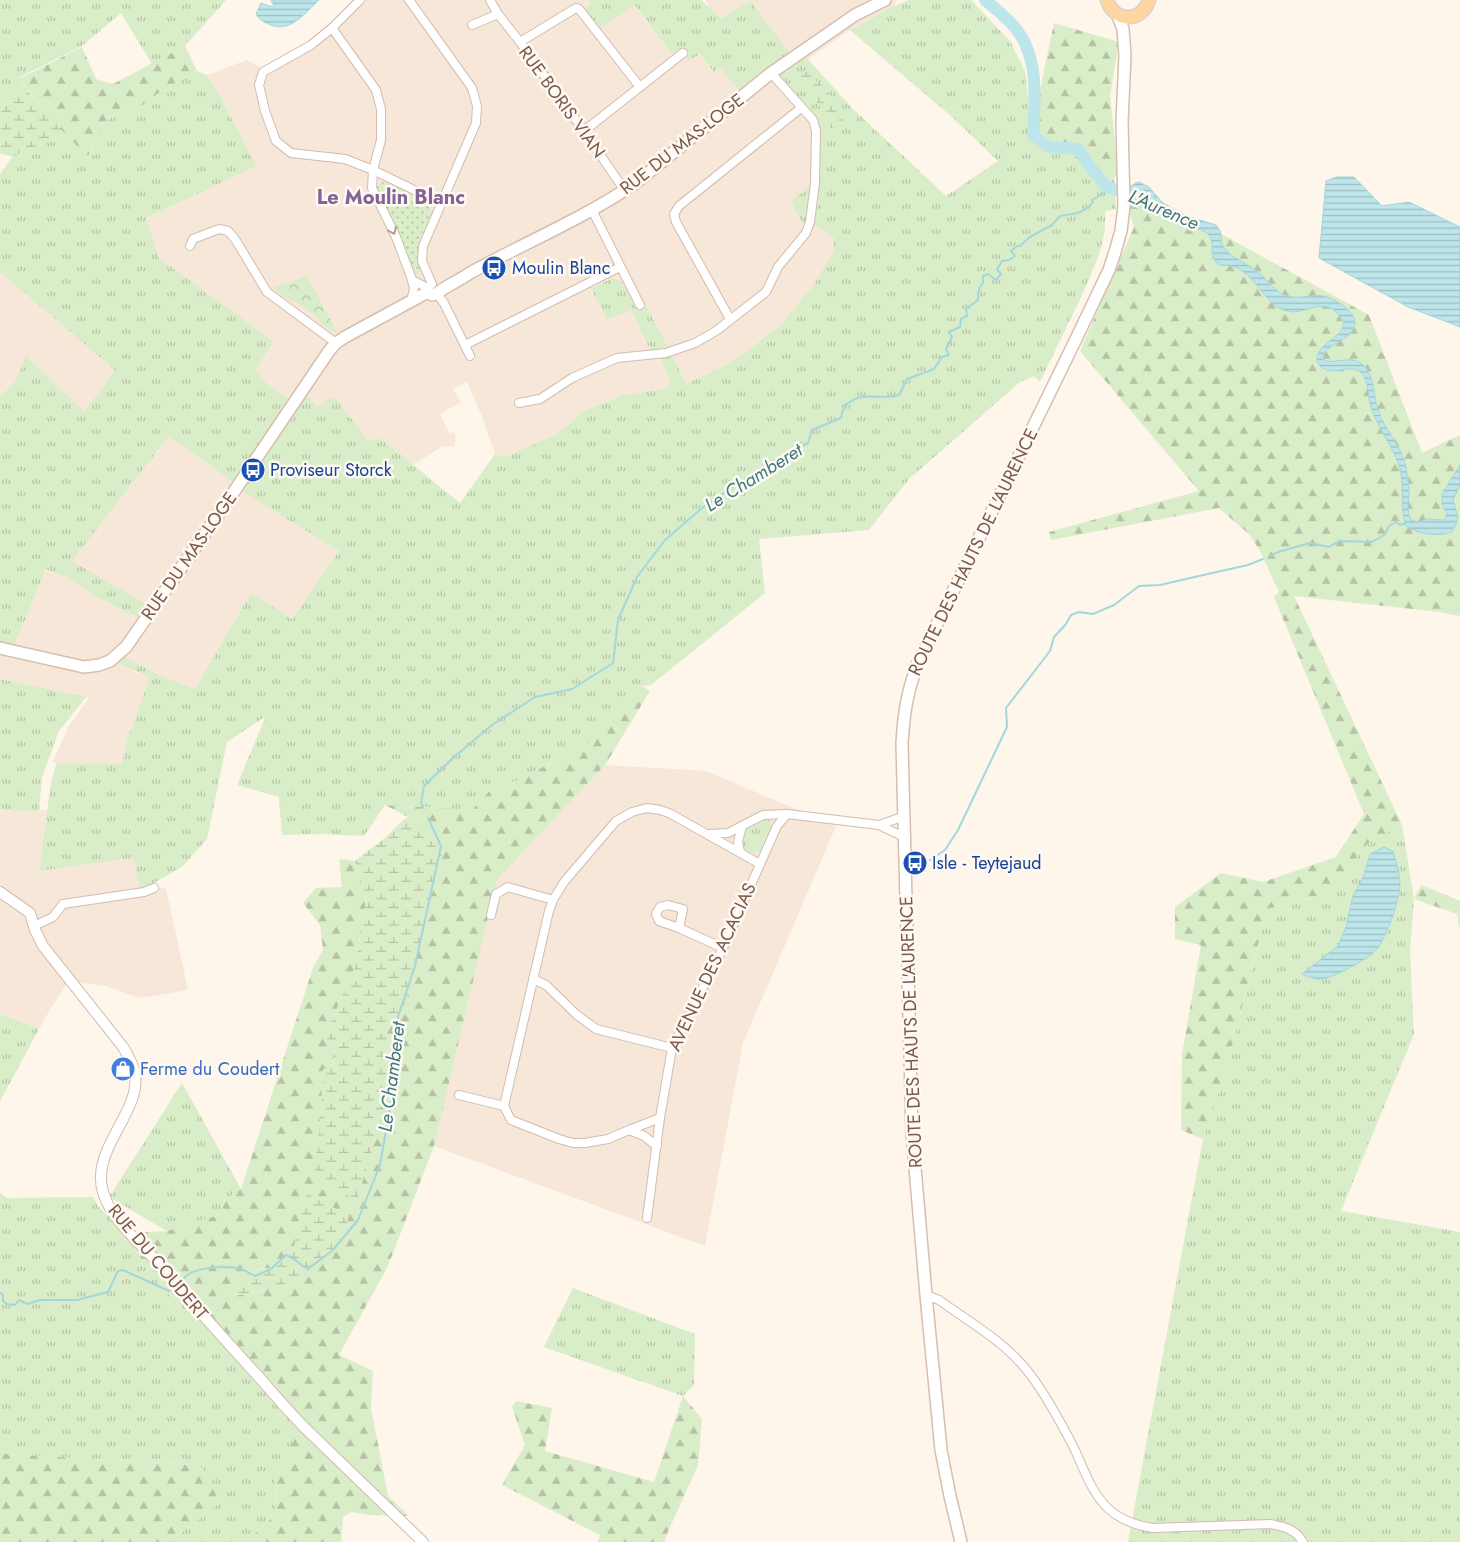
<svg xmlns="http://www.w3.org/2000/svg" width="1460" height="1542" viewBox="0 0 1460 1542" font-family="Jost,sans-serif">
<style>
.residential{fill:#f6e7d9}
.grass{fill:url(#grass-tufts)}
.forest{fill:url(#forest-firs);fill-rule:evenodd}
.wetland{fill:url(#wetland-marsh)}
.park{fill:url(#park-crowns)}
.garden{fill:url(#garden-dots)}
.water{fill:url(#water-rules);stroke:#a3d7dc}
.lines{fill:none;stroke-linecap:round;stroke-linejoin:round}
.stream{stroke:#a3d7dc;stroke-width:2}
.river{stroke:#bde6ea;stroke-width:12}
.minor-casing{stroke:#d2bcaf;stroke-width:10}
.tertiary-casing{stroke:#d2bcaf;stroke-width:12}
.secondary-casing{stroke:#d7beae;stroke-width:14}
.primary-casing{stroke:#dad1cd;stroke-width:15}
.minor{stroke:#fff;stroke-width:8}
.tertiary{stroke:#fff;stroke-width:10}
.secondary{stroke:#fff;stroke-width:11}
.primary{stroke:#fed6a1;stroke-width:12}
.oneway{stroke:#b09b93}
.labels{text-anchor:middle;stroke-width:5;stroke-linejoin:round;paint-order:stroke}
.street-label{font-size:18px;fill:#7c594b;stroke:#fff9f3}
.transit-label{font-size:18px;fill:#164399;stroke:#fff9f3;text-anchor:start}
.shop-label{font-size:18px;fill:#366cbe;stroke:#fff9f3;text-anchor:start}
.water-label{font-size:19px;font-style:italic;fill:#3d7a81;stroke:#fff9f3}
.quarter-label{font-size:20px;font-weight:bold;fill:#826497;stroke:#fff9f3}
</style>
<defs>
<pattern id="grass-tufts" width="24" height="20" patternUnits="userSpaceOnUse" patternTransform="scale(1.25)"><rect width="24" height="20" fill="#d9edc8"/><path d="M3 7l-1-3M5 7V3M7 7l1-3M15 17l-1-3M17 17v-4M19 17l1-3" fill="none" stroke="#b5c3a4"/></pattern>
<pattern id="forest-firs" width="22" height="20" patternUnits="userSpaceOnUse" patternTransform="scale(1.25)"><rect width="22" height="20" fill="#d9edc8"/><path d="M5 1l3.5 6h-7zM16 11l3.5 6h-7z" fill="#b5c3a4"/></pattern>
<pattern id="wetland-marsh" width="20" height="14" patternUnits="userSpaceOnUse" patternTransform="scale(1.25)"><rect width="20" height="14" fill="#d9edc8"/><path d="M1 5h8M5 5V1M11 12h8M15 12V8" fill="none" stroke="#b5c3a4"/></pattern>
<pattern id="park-crowns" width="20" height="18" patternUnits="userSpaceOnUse" patternTransform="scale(1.25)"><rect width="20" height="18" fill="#d9edc8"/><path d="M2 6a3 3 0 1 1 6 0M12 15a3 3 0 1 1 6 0" fill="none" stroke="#b5c3a4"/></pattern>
<pattern id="garden-dots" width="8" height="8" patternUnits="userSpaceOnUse" patternTransform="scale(1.25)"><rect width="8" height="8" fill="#d9edc8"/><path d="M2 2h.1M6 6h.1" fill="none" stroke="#b5c3a4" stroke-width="1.8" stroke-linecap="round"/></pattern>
<pattern id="water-rules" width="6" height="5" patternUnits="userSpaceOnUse" patternTransform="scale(1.25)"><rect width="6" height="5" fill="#bde6ea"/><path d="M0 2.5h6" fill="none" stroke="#9fbdc0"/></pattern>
</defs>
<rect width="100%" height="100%" fill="#fef5eb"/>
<g class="residential">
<polygon points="360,0 588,0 603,27 633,3 672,54 680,48 683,53 699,54 714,72 720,68 771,73 813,120 810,222 817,224 834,237 834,251 812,287 780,326 732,362 686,384 667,345 645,303 635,307 622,281 612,278 591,289 607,320 631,310 649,347 661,359 671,382 668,388 621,396 584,411 557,434 505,457 495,454 481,414 467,382 453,389 461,402 440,414 450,434 453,432 455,434 456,439 454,447 443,446 413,465 380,438 367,440 358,430 317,407 308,393 303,390 294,403 268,385 256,369 274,343 159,258 146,218 255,166 220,96 207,75 247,60 260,68 263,72 306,47"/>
<polygon points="706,0 896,0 894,6 850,30 808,59 800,52 793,57 722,20 709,7"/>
<polygon points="0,272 115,370 84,412 26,355 22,370 16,381 7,390 0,395"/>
<polygon points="169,436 233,482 240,490 339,551 292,619 251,593 195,689 162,676 124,657 133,671 150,678 127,739 122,765 54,763 53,761 69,726 89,698 0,679 0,648 14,646 46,569 66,577 97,597 140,617 145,604 72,561"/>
<polygon points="605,765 706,771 836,826 743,1043 705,1246 434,1146 497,880"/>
<polygon points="0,809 23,811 47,810 39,871 133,858 140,888 166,888 188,990 140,998 105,986 69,981 52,1006 39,1029 0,1014"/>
</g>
<g class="grass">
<polygon points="0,0 226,0 185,46 152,64 121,13 82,46 20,77 25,85 11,99 0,104"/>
<path d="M588 0H701L722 19 750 1 793 57 800 52 808 59 852 108 946 196 998 161 952 117 850 30 894 6 909 0H971L1010 41 1025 71 1029 104 1030 138 1114 176 1116 209 1105 211V230L1099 255 1083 293 1040 382 1034 376 1020 382 909 479 869 530 759 539 765 593 651 685 642 686 589 743 516 781 494 786 472 810 385 805 364 836 323 834 282 835 279 797 237 785 266 716 227 742 207 839 183 866 144 889H140L133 858 39 871 51 782 57 763 122 764 127 739 150 678 116 662 124 657 162 676 195 689 251 593 292 619 339 551 240 490 307 393 317 407 329 399 336 398 367 440 380 438 460 503 495 454 505 457 557 434 584 411 621 396 668 388 671 382 661 359 649 347 631 310 607 320 591 289 612 278 622 281 635 307 645 303 667 345 686 384 732 362 780 326 812 287 834 251V238C823 229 816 222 802 222L791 201 815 183 813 120 771 73 743 95 720 68 714 72 700 54 689 60 680 49 672 54 634 4 597 31 582 12 591 4Z"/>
<path d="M197 71 207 75 220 96 256 166 146 218 159 258 274 342 256 369 268 385 288 398 272 426 233 482 169 436 72 561 146 604 140 618 97 597 66 577 46 569 14 646 0 642V395C20 382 18 374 26 355L84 412 115 370 0 272V174L12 157 65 134 88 156 104 123 117 113 143 105 161 91Z"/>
<polygon points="0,679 86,697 59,731 42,777 39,811 16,811 0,809"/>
<path d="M764 818 769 819 772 824C766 839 763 863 742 849L740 844 744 828Z"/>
<polygon points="1402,825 1414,899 1410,951 1414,1034 1341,1211 1460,1232 1460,1542 1128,1542 1203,1139 1227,1066 1267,909 1333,892 1345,870 1368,843"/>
<polygon points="0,1014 39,1029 0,1101"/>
<polygon points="182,1083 241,1189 220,1203 226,1213 167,1231 109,1197"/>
<polygon points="0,1193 8,1198 93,1197 98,1206 123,1232 165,1292 189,1308 232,1357 292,1419 292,1446 275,1481 276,1514 246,1542 169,1542 224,1499 199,1465 4,1454 0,1459"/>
<polygon points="573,1288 695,1334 694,1385 683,1396 544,1347"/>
</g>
<g class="forest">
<polygon points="1054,23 1119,42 1110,96 1119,178 1369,315 1422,453 1460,435 1460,616 1439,612 1294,596 1402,825 1368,843 1345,870 1333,892 1267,909 1227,1066 1203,1139 1181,1130 1182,1054 1201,945 1175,939 1175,907 1221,873 1263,882 1336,857 1364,814 1274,597 1279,592 1260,551 1250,535 1219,508 1051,540 1049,532 1199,491 1080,351 1134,227 1119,178 1030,138"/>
<path d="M185 46 197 71 161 91 143 105 117 113 104 123 88 156C63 133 38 108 21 78L82 47 96 79 113 84Z"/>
<path d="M642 686 650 691 605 765 497 880 434 1146 388 1266 339 1355 373 1371 371 1408 388 1496 409 1516 369 1515 351 1512 343 1517 341 1542H246L276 1514 275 1481 292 1446V1419L232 1357 189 1308 165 1292 123 1233 167 1231 226 1213 220 1203 241 1189 313 968 323 950 320 925 303 903 316 888 342 887 339 859 355 861 366 901 355 967 325 1036 335 1047 333 1064 323 1070 321 1112 393 1080 386 1030 403 1011 408 817 385 805 472 810 494 786 516 781 589 743ZM307 1193 314 1275 265 1290 234 1296 252 1269 275 1268 293 1251Z"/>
<polygon points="1421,885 1460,901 1460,931 1457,914 1414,899"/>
<polygon points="683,1396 702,1419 698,1465 666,1536 665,1542 598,1542 600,1535 502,1485 525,1445 512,1407 516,1401 552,1408 545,1451 654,1482"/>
<polygon points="4,1454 199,1465 225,1499 169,1542 0,1542 0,1459"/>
</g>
<g class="wetland">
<path d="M805 70C819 85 843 99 843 123L837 128H831L811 90 799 76Z"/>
<polygon points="25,85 31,95 65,134 12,157 0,153 0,104 11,99"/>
<polygon points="408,817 443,848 415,966 403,1011 386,1030 393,1080 357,1200 314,1179 321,1112 323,1070 333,1064 335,1047 325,1036 355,967 366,901 355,861 386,837 402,821"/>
<polygon points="307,1193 349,1216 344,1233 314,1275 265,1290 233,1296 252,1269 275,1268 293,1251"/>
</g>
<polygon class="park" points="307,276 337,332 331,331 321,324 321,320 294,301 291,301 273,288"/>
<path class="garden" d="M385 181C398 188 432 199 432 216 432 220 429 224 427 227H425L419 240 421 242 418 256 422 271 414 275 404 251 406 250 389 211H387L376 188 379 184Z"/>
<g class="water">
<path d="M271 0H319C306 12 291 33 271 25 264 22 260 21 256 14L261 3C266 4 270 8 274 6Z"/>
<polygon points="1336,177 1354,177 1382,206 1409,202 1460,227 1460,327 1408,307 1319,258 1326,181"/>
<path d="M1139 182 1149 187 1163 203 1181 214 1216 225C1218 228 1221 231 1221 235 1222 239 1220 242 1223 246 1231 259 1248 263 1259 273 1267 279 1273 289 1282 294 1292 299 1300 297 1311 296 1325 293 1339 301 1349 311 1352 314 1356 319 1355 324 1351 342 1331 341 1323 355L1324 360C1333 365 1349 355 1361 363 1375 373 1373 395 1378 409 1384 430 1402 446 1406 467 1407 475 1409 483 1409 490 1409 501 1406 510 1411 520L1418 522 1427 519 1444 520 1447 514 1442 504V494L1460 465V485L1453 500 1458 517 1457 522 1452 532C1441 537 1416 534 1406 526 1400 509 1404 490 1401 473 1396 449 1378 430 1371 407 1368 397 1369 386 1364 377 1353 357 1330 383 1317 362 1315 343 1342 340 1344 323 1341 319 1339 314 1335 311 1322 298 1302 316 1287 311 1269 307 1259 284 1245 273 1241 270 1237 267 1232 266 1227 264 1221 267 1217 263 1209 256 1215 243 1209 235 1205 229 1187 227 1180 225 1173 222 1163 218 1156 213 1152 210 1150 207 1144 206 1140 205 1136 207 1133 208L1131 186 1136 183Z"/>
<path d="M1384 847 1393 851C1396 862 1400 874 1400 885 1400 900 1386 938 1377 949 1371 957 1353 966 1345 970 1327 979 1320 983 1302 974L1338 946 1346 927 1353 896 1364 875 1370 854Z"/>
</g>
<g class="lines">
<g class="stream">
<polyline points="1271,556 1278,552 1310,543 1329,547 1339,541 1372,542 1384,535 1389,526 1396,522 1400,525 1406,523"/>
<path d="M423 807 421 803 424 786 453 758 492 725 535 697 572 689 613 663 618 620 637 577 665 540 702 508 764 466 808 443 812 430 841 418 844 406C847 404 851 401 855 399 868 393 885 400 899 395L907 379 934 369 942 357 949 355 946 349 952 337 949 332 960 327 961 319 967 316 966 309 978 300C979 293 977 289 983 283V276L988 274 996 280 1001 274 997 270 1002 261 1009 260 1015 256 1011 251 1017 246H1020L1030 237 1052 225 1060 216C1074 214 1085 213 1093 202L1092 200 1104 193 1107 187"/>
<polyline points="930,860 945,850 958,830 1007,727 1006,708 1050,651 1054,637 1066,624 1071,615 1079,612 1093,614 1114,605 1139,586 1160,585 1199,576 1248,565 1263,559"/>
<path d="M184 1278C193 1267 227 1265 241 1269 246 1271 251 1274 255 1276L271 1269 286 1255C297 1258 297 1264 308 1269L333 1250 358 1220 380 1165 392 1096 394 1029 415 966 441 846 428 818"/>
<polyline points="0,1293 3,1295 3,1301 7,1304 15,1305 19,1300 27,1304 40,1300 77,1300 108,1292 118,1271 123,1270 169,1291"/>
</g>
<path class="river" d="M985 0C994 7 1003 15 1011 23 1040 53 1035 97 1033 135L1049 147 1078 149 1091 168 1107 187 1148 199"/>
<defs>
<g id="minor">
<polyline points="360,0 332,28 311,45 263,72 259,85 265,111 276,141 291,153 345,159 373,170 441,203"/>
<polyline points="409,0 472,88 477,106 476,123 423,246 422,261 432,284"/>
<polyline points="490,0 498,14"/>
<polyline points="472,25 498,14 520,42 584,131 625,191"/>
<polyline points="332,28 376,90 381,109 381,140 373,170 372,188 396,237 411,277 414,288 411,302"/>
<polyline points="520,42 576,8 579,9 640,87"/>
<polyline points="584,131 683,53"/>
<polyline points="592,210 640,305"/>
<polyline points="190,246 193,239 219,229 228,231 235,239 267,292 336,343"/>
<polyline points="412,280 428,288"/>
<polyline points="437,294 444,303 470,356"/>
<polyline points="730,319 676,222 674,214 679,206 801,108"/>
<polyline points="465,345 620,267"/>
<polyline points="519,403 540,399 572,378 617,358 666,353 695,343 716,331 766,292 778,267 806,233 810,222 815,183 816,131 813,120 771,73"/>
<polyline points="879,825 905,816"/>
<polyline points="708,834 728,833 763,815 787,814"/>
<polyline points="740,852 738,842 742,826"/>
<polyline points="491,915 496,894 508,887 553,900"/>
<polyline points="34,926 53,917 63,904 144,892 154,888"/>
<polyline points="679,928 683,909 668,905 660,907 656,914 659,921 679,928 723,948"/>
<polyline points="533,979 546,985 577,1015 596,1029 672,1048"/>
<polyline points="459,1095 504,1106 511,1120 559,1139 573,1143 585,1143 608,1139 629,1130"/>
<polyline points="504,1106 549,911 553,900 564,882 616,821 632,812 647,808 660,810 669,813 760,864"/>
<polyline points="657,1146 644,1136 629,1130 660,1118"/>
<polyline points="647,1218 660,1118 672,1048 723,948 777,826 787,814 879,825 906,838"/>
<path d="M926 1295 939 1300C968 1321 1002 1340 1025 1368 1043 1389 1060 1421 1073 1446 1082 1464 1089 1487 1103 1503 1115 1518 1134 1525 1153 1528L1271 1524C1285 1527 1295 1529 1303 1542"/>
</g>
<path id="tertiary" d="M0 892 30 913 35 930 43 946 123 1047C128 1055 133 1064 135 1074 141 1113 90 1149 103 1192 111 1220 139 1241 158 1263 190 1301 224 1339 258 1376 274 1394 289 1412 306 1429 345 1467 384 1504 423 1542"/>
<g id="secondary">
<path d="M428 292 432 295C437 294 439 292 443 289 453 283 461 279 470 273 526 242 585 218 637 182L771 73 855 15 885 0"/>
<polyline points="0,648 84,667 99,665 110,661 126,647 229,499 329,351 336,343 345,337 428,292"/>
<path d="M961 1542 950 1496 941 1450 926 1295 912 1133 902 743C904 712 907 692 918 663L1076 339 1109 270 1115 252 1121 231 1124 206 1122 122 1125 55 1123 29 1117 14"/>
</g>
<path id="primary" d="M1107 0C1114 23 1142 23 1149 0"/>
</defs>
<use href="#minor" class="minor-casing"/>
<use href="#tertiary" class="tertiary-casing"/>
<use href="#secondary" class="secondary-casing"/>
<use href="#primary" class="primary-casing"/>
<use href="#minor" class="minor"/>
<use href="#tertiary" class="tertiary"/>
<use href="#secondary" class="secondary"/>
<use href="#primary" class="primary"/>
</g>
<defs><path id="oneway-chevron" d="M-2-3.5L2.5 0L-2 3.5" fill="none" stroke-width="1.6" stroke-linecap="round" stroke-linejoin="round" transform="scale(1.25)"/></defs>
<use class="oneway" href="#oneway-chevron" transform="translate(393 231) rotate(65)"/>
<defs>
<symbol id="bus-disc" viewBox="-11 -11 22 22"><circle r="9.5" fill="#1a4fb4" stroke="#fff9f3"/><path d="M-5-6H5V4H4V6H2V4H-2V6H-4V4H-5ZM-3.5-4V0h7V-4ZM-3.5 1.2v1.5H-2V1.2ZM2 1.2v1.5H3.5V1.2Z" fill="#fff"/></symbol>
<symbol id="shop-disc" viewBox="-11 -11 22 22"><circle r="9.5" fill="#3f7fe0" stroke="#fff9f3"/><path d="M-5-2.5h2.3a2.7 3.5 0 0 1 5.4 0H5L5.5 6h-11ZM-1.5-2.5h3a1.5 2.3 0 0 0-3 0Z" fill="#fff"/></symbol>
</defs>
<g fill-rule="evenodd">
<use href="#bus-disc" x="480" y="254" width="28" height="28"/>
<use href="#bus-disc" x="239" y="456" width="28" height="28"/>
<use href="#bus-disc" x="901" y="849" width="28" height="28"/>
<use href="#shop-disc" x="109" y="1055" width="28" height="28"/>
</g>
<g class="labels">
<g class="street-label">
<text transform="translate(562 102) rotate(54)" y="6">RUE BORIS VIAN</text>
<text transform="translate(682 144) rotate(-38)" y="6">RUE DU MAS-LOGE</text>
<text transform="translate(973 552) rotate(-64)" y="6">ROUTE DES HAUTS DE L'AURENCE</text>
<text transform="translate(189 556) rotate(-55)" y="6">RUE DU MAS-LOGE</text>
<text transform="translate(712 967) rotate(-65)" y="6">AVENUE DES ACACIAS</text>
<text transform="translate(911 1032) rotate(-92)" y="6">ROUTE DES HAUTS DE L'AURENCE</text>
<text transform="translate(158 1262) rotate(50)" y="6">RUE DU COUDERT</text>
</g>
<g class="transit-label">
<text x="512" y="274">Moulin Blanc</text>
<text x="270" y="476">Proviseur Storck</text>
<text x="932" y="869">Isle - Teytejaud</text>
</g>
<g class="shop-label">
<text x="140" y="1075">Ferme du Coudert</text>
</g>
<g class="water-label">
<text transform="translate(1164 209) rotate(23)" y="7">L'Aurence</text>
<text transform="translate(753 477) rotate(-32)" y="7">Le Chamberet</text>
<text transform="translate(391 1077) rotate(-83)" y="7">Le Chamberet</text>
</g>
<g class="quarter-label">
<text x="391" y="204">Le Moulin Blanc</text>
</g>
</g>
</svg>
